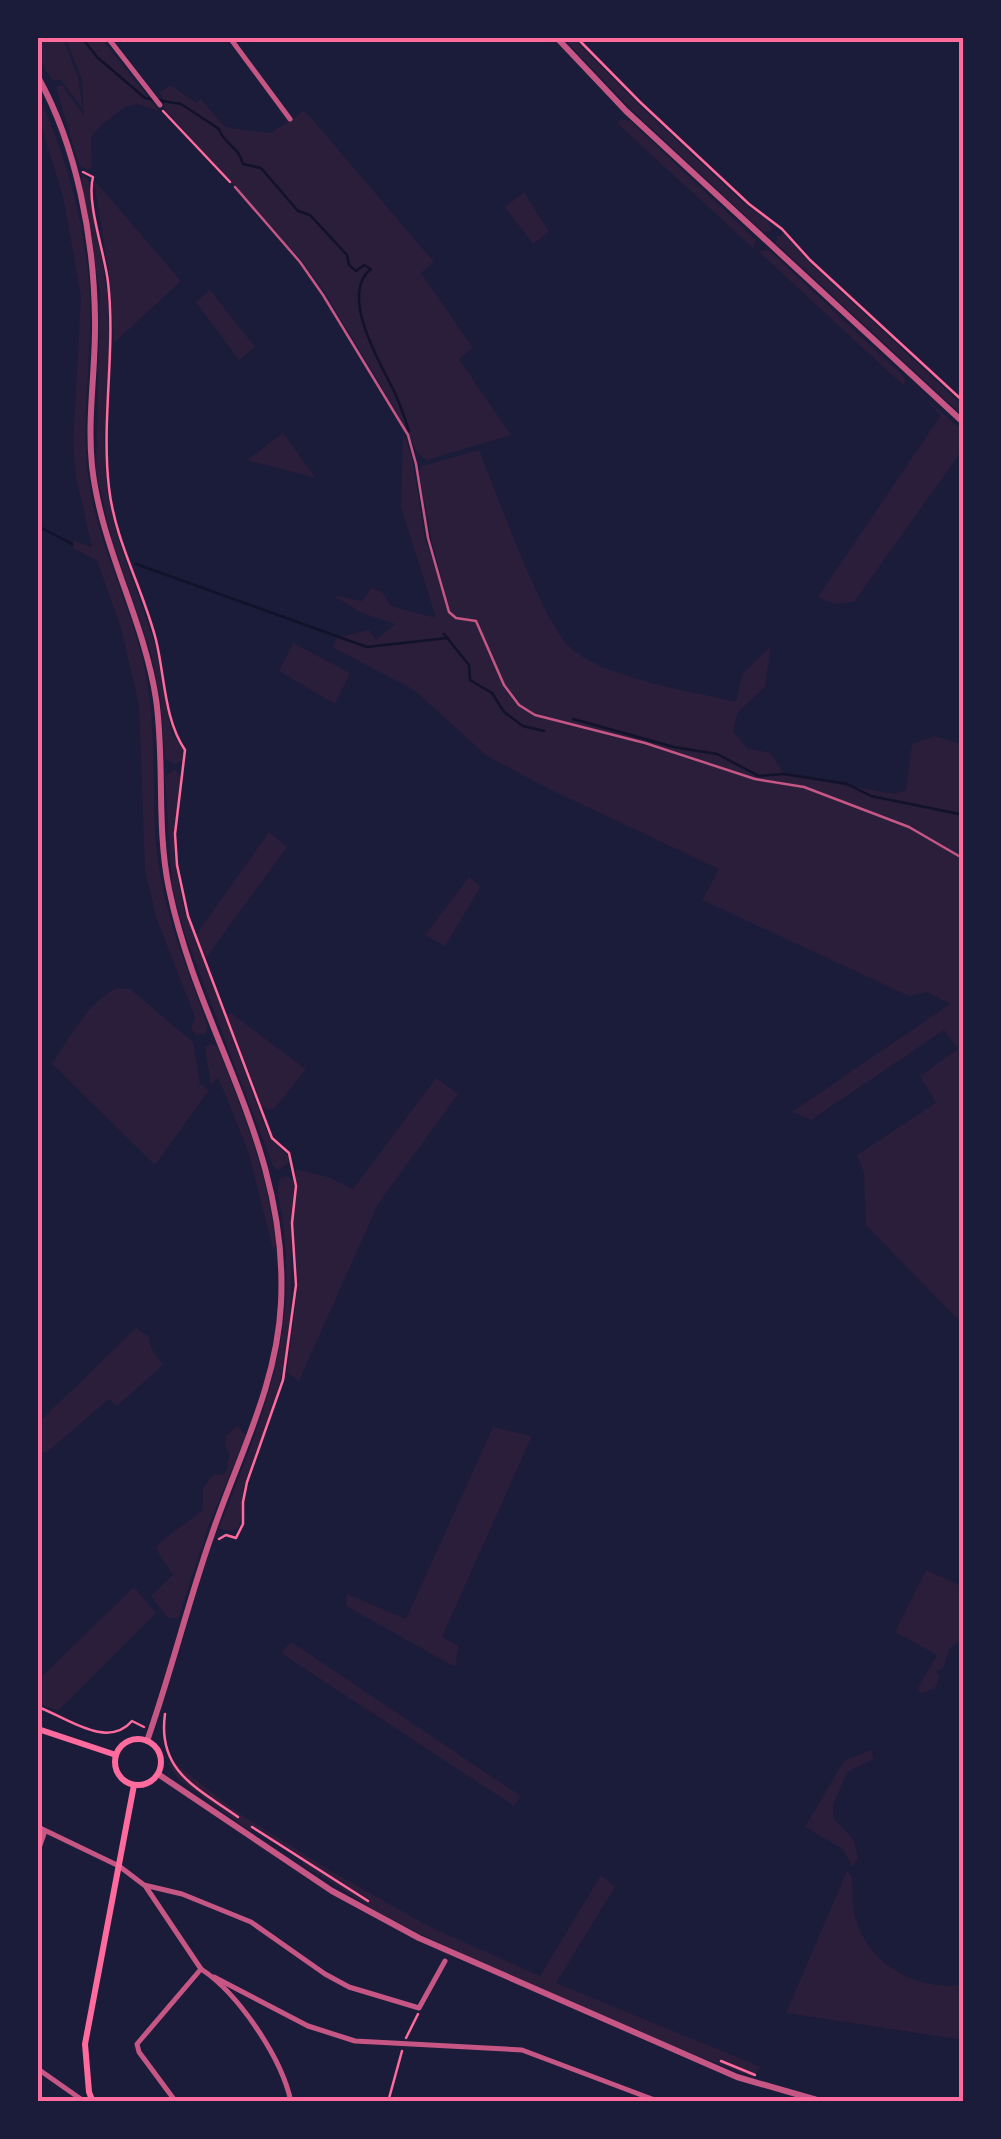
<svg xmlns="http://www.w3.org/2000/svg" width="1001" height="2139" viewBox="0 0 1001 2139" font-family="'Roboto Condensed',sans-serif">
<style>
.green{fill:#2a1e3b}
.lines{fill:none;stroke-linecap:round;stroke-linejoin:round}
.stream{stroke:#12122b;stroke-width:2.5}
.path{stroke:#ff6b9d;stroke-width:2.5}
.service{stroke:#c65784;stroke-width:2.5}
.minor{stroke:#c65784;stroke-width:5}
.tertiary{stroke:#c65784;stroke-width:6}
.secondary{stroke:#ff6b9d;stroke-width:6}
.neatline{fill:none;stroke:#ff6b9d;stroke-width:4}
</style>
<rect width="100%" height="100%" fill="#1b1b3a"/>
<g class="green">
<path d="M38 38H63L78 77 83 109 61 80H54C41 69 38 54 38 38Z"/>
<polygon points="65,38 101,38 159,111 137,104 125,107 100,126 91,138 92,168 87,170 79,165 56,87 62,85 84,116 82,79"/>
<polygon points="563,38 573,38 638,104 747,206 767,219 772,230 764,233 632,110"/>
<polygon points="170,85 197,103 201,99 224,126 230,128 271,133 304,111 313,120 434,262 421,273 473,348 459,359 511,435 427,460 418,454 397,413 326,294 302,261 165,110 163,106 166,102 159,93"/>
<path d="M38 95C67 157 87 230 90 299 92 358 81 416 88 474 96 543 131 603 145 670 159 738 149 807 160 874 169 927 190 977 208 1026L206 1034 196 1035 191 1028 195 1017 156 917 145 870 139 705 121 628 97 561 73 548 74 541 92 547 76 477 73 444 81 297 63 196 38 116Z"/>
<polygon points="622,119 630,121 756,240 753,248 617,123"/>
<polygon points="84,176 88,179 107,291 110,346 104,440 107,491 119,541 155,644 172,734 183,749 182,760 176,764 165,759 160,697 150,650 112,540 96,471 100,292 81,177"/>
<polygon points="94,180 181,281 114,343 110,281"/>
<polygon points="524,192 549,232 533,244 505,207"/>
<polygon points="785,234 808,261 963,406 963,416 776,243 777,236"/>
<polygon points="769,250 905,378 904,386 758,251"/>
<polygon points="210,290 255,347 239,360 196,302"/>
<polygon points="916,390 963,431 963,449 854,602 834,604 818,597 941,415"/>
<polygon points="283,433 316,478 247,460"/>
<path d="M403 433 412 457 425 539 445 592 431 537 419 472 422 466 479 450C497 492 543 627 574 651 611 679 691 691 736 702L742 675 771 646 765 687 738 712 733 731 747 748 770 753 784 774 894 794 906 790 912 744 935 736 963 745V1325L866 1225 864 1173 857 1155 936 1103 920 1076 958 1049 944 1030 811 1120 792 1112 950 1004 928 992 909 996 702 900 719 869 547 788 487 756 414 690 332 647 338 637 369 630 376 640 395 624 362 613 332 595 362 601 372 587 383 593 391 606 436 618 401 507Z"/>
<polygon points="293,643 350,673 335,704 279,671"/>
<polygon points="175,769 181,778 174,835 175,861 184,909 270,1139 288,1156 288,1163 279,1170 273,1166 185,935 172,887 165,776"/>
<polygon points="269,832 287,847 206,958 196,935"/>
<polygon points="469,877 481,886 445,946 425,935"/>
<path d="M117 988 130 989 193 1042 200 1084 209 1090 155 1165 52 1064C70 1037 87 1003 117 988Z"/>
<polygon points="231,1013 306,1069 275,1108 268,1110 262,1106 227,1015"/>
<path d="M211 1044 217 1046C243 1111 268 1175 276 1245L273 1249 248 1151 218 1077 211 1085 205 1047Z"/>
<polygon points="436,1078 458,1094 378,1204 299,1381 287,1372 298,1284 293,1222 296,1169 328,1177 353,1189"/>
<path d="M286 1176 293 1180C295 1195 290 1211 291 1227 292 1279 293 1330 280 1381 271 1416 256 1449 245 1483 241 1499 243 1514 238 1529L228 1531 219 1528C248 1455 278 1386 285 1308 288 1279 286 1252 283 1223 282 1209 274 1192 280 1178Z"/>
<polygon points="136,1328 149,1337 151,1348 163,1365 117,1406 109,1399 46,1453 38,1452 38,1423"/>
<polygon points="237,1426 246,1435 208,1528 178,1619 168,1618 151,1596 173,1575 156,1549 159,1543 203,1510 203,1488 214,1474 222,1475 226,1472 230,1454 225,1446 226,1436"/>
<polygon points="493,1427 532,1436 442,1637 459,1646 455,1667 346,1606 347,1594 406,1619"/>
<polygon points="926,1570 963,1587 964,1639 950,1648 943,1668 936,1671 940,1677 935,1688 921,1694 918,1688 937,1655 895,1632"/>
<polygon points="134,1587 156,1613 58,1711 38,1703 38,1680"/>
<polygon points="291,1642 521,1796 514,1806 281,1653"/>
<polygon points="871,1750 874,1759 847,1772 833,1806 833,1818 854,1840 858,1859 852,1867 843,1849 805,1827 844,1761"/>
<path d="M167 1762H173L240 1814 333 1872 428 1926 540 1976 601 1875 615 1887 556 1983 761 2067 752 2077C632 2031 510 1980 395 1921 366 1906 339 1886 310 1870L303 1864V1858L254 1826 250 1831 179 1780Z"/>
<path d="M847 1871 852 1877C853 1889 852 1903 855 1916 867 1964 916 1991 963 1985V2040L786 2013Z"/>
</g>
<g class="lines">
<g class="stream">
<path d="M82 38 98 58 145 98 181 104 219 129C224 145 238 145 243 164L261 168 298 211 310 215 347 255 349 265 356 271 364 265 371 269C338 295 382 366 395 393 400 405 405 418 409 431"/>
<polyline points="38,526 72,544"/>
<polyline points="136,564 367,647 447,638"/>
<polyline points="444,634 469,665 470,680 492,693 504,712 523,726 544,731"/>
<polyline points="573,719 674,747 717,754 759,776 784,774 847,784 871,796 964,815"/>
</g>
<g class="path">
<polyline points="577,38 640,102 749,204 782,229 810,260 964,402"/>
<polyline points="163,111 230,182"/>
<path d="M83 172 93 177C86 202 105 254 108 282 116 351 101 419 109 488 115 541 143 589 156 640 165 677 164 719 185 750L175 834 177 865 188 916 272 1138 289 1153 296 1186 292 1223 296 1285 283 1380 247 1482 243 1502V1524L236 1538 226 1535 219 1539"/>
<path d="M38 1707C66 1717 107 1750 132 1721L144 1727"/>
<path d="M165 1714C157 1771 197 1788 238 1817"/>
<polyline points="252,1827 368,1901"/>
<polyline points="406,2038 418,2014"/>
<polyline points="721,2061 755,2075"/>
<polyline points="388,2102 402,2051"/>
</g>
<polyline class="service" points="235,187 300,262 323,295 408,435 416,464 428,538 449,612 456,618 476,621 504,685 519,705 535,715 645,743 755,779 804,787 909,827 964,859"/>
<g class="minor">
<polyline points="108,38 160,105"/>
<polyline points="230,38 290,119"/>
<polyline points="38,1827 119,1866 144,1885 182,1894 251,1922 325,1974 349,1987 419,2008 445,1961"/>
<polyline points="38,1851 45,1831"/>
<path d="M146 1887 201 1969C238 1993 282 2058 291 2102"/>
<polyline points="214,1977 308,2026 355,2041 522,2050 660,2102"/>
<polyline points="38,2069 85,2102"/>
<polyline points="176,2102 139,2052 137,2044 201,1969"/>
</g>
<g class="tertiary">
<polyline points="557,38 626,111 964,423"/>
<path d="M38 77C77 147 94 239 95 319 96 368 87 417 92 466 101 548 144 619 156 699 165 762 156 826 169 889 199 1034 289 1147 281 1303 277 1386 238 1457 212 1534 188 1602 171 1673 147 1741"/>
<polyline points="158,1774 332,1891 419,1938 737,2077 824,2102"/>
</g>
<g class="secondary">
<polyline points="38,1729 116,1755"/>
<circle cx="138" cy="1762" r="23"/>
<polyline points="93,2102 89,2092 85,2044 134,1785"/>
</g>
</g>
<rect width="1001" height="2139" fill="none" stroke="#1b1b3a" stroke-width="80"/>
<rect x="40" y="40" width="921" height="2059" class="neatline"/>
</svg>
